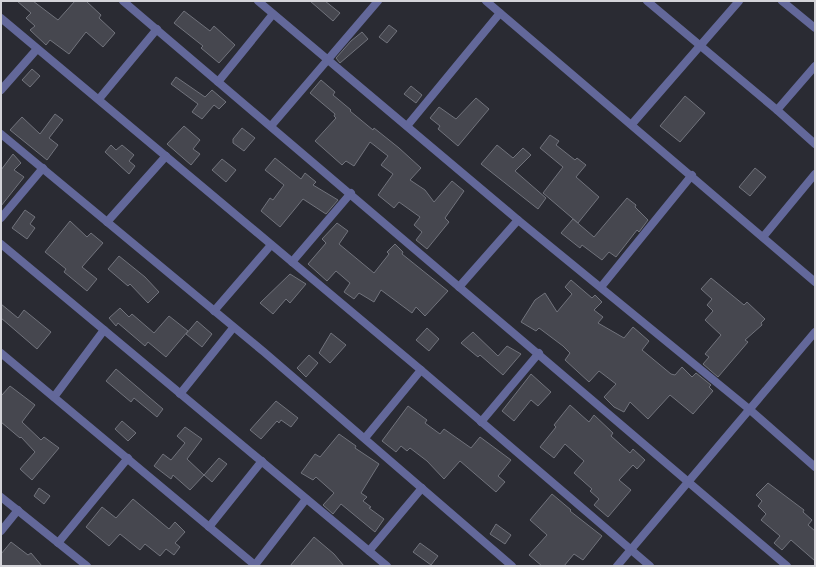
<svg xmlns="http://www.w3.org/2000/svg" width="816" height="567" viewBox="0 0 816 567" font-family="'Fira Sans',sans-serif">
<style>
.building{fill:#46474f;stroke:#71737c}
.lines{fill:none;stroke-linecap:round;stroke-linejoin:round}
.minor{stroke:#63689a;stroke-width:8}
.tertiary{stroke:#63689a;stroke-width:8}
</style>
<rect width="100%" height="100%" fill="#2a2b33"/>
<g class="building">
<polygon points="17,1 33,1 58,20 75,1 86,1 101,15 99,18 115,33 103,47 86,32 69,54 50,40 46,45 30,30 35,26 26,18 31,13"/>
<polygon points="310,1 325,1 340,13 333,21"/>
<polygon points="184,11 210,31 214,26 235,45 219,63 201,48 203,46 174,23"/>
<polygon points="389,25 397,31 387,43 379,37"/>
<polygon points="362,32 368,39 340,63 336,58 351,41"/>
<polygon points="32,69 40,76 30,87 22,80"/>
<polygon points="176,77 205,97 212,90 226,102 219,109 214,105 202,119 192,112 198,104 171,84"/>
<polygon points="321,80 335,92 333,95 351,110 350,111 373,130 374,128 399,148 421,168 410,180 425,190 434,202 452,181 464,191 445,218 449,222 427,249 416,240 422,232 414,225 420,217 399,202 394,208 378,195 393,174 381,165 388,156 370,142 354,166 346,161 342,165 315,141 336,118 334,116 335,114 310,93"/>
<polygon points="411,86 422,95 416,103 404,94"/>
<polygon points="685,96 705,113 680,142 660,126"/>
<polygon points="476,98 489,109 458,146 438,129 440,126 430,118 439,107 456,119"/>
<polygon points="55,114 63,120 49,138 58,145 47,160 10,130 22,117 40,134"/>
<polygon points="184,126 200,140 193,149 200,154 191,165 167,144"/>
<polygon points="242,128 255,138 244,151 233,143 233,139"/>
<polygon points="550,135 559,141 556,145 575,160 577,158 586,165 576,177 599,197 578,223 543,193 563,167 540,148"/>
<polygon points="111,145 116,150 122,145 134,155 129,161 135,166 129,174 105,152"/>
<polygon points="497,145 513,158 523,148 531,155 515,171 546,198 538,209 481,164"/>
<polygon points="13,154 21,163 14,170 24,177 1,206 1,170"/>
<polygon points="275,158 301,179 305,173 316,182 313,185 338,200 326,214 303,199 280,227 261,211 270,198 273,200 284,185 265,170"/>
<polygon points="222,159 236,170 226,182 212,170"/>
<polygon points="755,168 766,177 750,196 739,187"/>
<polygon points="627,198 636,205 635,207 648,220 639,232 637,230 616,257 609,252 602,260 582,245 580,248 561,233 573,219 594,237"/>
<polygon points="25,210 35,217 30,224 35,228 27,239 12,228"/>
<polygon points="70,221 87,237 91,233 103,243 82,267 97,279 87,291 64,272 66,269 45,252"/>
<polygon points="337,223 348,231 339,244 374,273 389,254 387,252 395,244 403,252 402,254 448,291 425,316 416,307 412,313 381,290 374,302 359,293 354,299 344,292 350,283 336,271 327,281 308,264 326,243 322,239"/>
<polygon points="119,256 145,277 159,292 148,303 130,284 128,286 108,269"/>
<polygon points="290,274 306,284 290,303 286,299 273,314 260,303"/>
<polygon points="711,278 744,305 747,302 765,319 761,323 762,325 745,340 748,342 718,377 703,364 709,357 705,354 721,335 705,320 713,311 707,305 712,299 701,289"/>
<polygon points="571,280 592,298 595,295 602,302 594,310 603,317 598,323 624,338 633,327 649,341 642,350 671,374 675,375 682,367 692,377 696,373 711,385 709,387 713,391 693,414 670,395 648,419 630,402 624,412 614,407 604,397 616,384 599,371 589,382 565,360 570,353 563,346 539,328 536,331 521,322 535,300 545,293 557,312 572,294 565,287"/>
<polygon points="1,304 18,318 24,310 51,332 37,349 1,318"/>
<polygon points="120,308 129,317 132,314 154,333 169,316 188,331 166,357 148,342 145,346 118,323 116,326 109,318"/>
<polygon points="197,321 212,334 202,347 186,334"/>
<polygon points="427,328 439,339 429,351 416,340"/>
<polygon points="473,332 498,356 507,346 521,354 503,375 480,355 478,357 461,343"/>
<polygon points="331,333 346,345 330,363 319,353"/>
<polygon points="309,355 318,363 306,377 297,368"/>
<polygon points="116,369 163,409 157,417 134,398 131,402 106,381"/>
<polygon points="531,374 551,392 538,406 531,400 514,421 502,411"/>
<polygon points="10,386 35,405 22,422 41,440 44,437 59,448 32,480 20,469 35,452 21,437 20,438 1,422 1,396"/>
<polygon points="276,401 298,418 291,427 281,420 279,423 277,421 261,439 250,430"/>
<polygon points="570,405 589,422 594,415 613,433 611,436 630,453 633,449 645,460 637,469 633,465 619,480 631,490 608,517 594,505 599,499 590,491 592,489 574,473 584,461 565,444 554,458 540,447 556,427 554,425"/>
<polygon points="408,406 427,420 425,423 440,434 444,429 471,448 480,437 511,460 498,476 505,482 496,492 460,461 444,479 427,461 410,448 407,451 401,446 396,452 382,441"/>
<polygon points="122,421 136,433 128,441 115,429"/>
<polygon points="185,427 202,439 187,459 204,475 190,490 173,475 171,479 154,466 163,454 171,460 185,443 177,436"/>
<polygon points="339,434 356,446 355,448 379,464 361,493 367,497 363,501 371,507 369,508 384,519 375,532 341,504 333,514 323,505 334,493 316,477 313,480 301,473 315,454 320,457"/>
<polygon points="219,458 227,464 212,482 204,475"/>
<polygon points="768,483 804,510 803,512 812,520 808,525 815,531 815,561 791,540 782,550 774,543 780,536 761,520 766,514 758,506 762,501 756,495"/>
<polygon points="39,488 50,496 44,504 34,496"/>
<polygon points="552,494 571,510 570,511 602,536 583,560 574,554 564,566 542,566 529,555 547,535 530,520"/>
<polygon points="133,499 169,529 175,522 185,532 175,543 180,547 174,555 166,549 160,556 145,544 140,550 120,534 109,546 86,527 102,507 116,518"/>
<polygon points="496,524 511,535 505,544 490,534"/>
<polygon points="314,537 334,554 344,566 290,566"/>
<polygon points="11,542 28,555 31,553 42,566 1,566 1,554"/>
<polygon points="420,543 438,556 431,565 413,552"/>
</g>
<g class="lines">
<g class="minor">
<polyline points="123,1 787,566"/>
<polyline points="258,1 518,220 749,409 815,467"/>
<polyline points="486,1 815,282"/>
<polyline points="647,1 777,110 815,144"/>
<polyline points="782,1 815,28"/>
<polyline points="1,18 421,370 650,566"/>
<polyline points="218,82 273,14"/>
<polyline points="1,90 37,49"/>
<polyline points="99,99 157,29"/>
<polyline points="777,110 815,66"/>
<polyline points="632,124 739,1"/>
<polyline points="271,126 378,1"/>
<polyline points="407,126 500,13"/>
<polyline points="1,134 264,352 512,566"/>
<polyline points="1,218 43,168"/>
<polyline points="107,222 166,156"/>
<polyline points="763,237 815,174"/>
<polyline points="1,244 387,566"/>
<polyline points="292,262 351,193"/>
<polyline points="459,287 518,220"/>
<polyline points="601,287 692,175"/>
<polyline points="214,311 271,245"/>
<polyline points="1,353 256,566"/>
<polyline points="180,394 233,328"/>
<polyline points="54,397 104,330"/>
<polyline points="481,422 539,353"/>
<polyline points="365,438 421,370"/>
<polyline points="1,497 87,566"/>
<polyline points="209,527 262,461"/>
<polyline points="1,531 18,510"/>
<polyline points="58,543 128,458"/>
<polyline points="369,551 422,488"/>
<polyline points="255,565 306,499"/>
</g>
<polyline class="tertiary" points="617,566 815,332"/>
</g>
<rect width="816" height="567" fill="none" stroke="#d4d4d9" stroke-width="4"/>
</svg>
